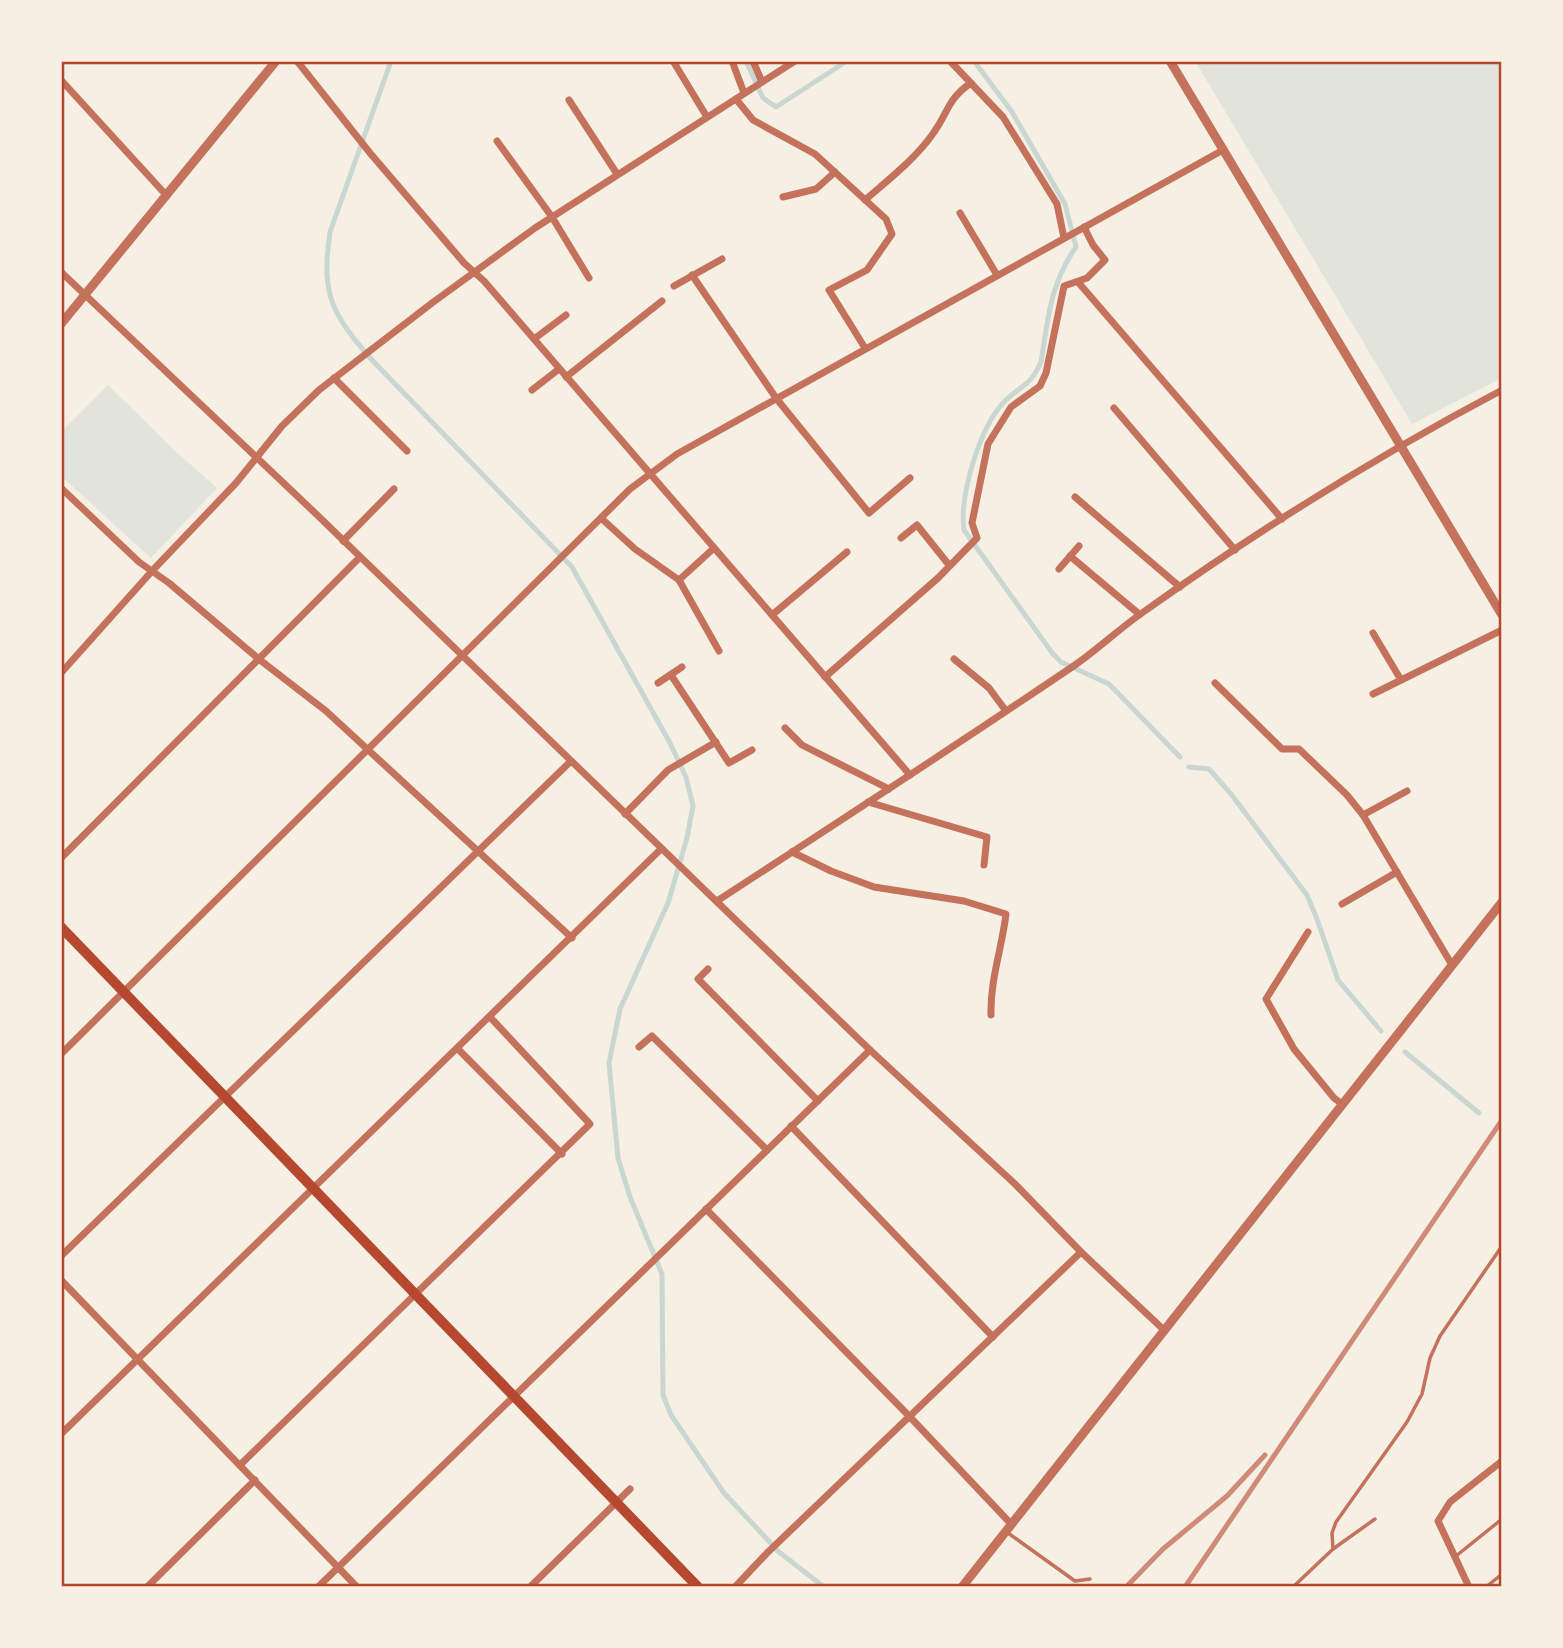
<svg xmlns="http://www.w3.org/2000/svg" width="1563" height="1648" viewBox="0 0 1563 1648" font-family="Figtree,sans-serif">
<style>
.green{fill:#e2e4dc}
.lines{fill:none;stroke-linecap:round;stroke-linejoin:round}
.stream{stroke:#c9d6d2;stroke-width:5}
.service{stroke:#c5725c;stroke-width:3.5}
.minor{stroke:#c5725c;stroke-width:7}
.tertiary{stroke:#c5725c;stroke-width:9}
.secondary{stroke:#b5482f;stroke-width:10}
.rail{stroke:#cf8b77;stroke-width:5}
.neatline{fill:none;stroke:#b5482f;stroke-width:2.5}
</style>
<rect width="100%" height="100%" fill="#f6efe4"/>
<g class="green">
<polygon points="1195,61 1502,61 1502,378 1412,424"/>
<polygon points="108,385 172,448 217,488 151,558 61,476 61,432"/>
</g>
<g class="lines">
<g class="stream">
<path d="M391 61 330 232C321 295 331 313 372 360L572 567 670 743 686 777 693 806 687 838 668 903 620 1009 609 1063 618 1158 630 1197 662 1274 663 1395 671 1415 724 1493 779 1552 824 1587"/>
<polyline points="746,61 763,98 776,107 847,61"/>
<path d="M974 61 1012 112 1065 204 1076 247C1050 284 1048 319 1041 362 1030 387 1021 385 1005 401 980 426 959 496 964 530L1053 654 1061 662 1109 684 1180 757"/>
<polyline points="1189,767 1209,769 1231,794 1307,895 1317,919 1338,980 1381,1031"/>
<polyline points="1405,1052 1479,1113"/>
</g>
<g class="service">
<polyline points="1008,1533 1075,1581 1090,1579"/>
<polyline points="1333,1549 1332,1533 1336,1522 1407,1422 1422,1394 1430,1358 1440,1336 1502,1246"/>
<polyline points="1456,1556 1502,1519"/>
<polyline points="1293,1587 1333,1549 1375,1519"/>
<polyline points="1486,1587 1502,1574"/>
</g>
<g class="minor">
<polyline points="297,61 370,153 464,263 484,281 910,775"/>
<polyline points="673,61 707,117"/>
<polyline points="732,61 744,93"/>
<polyline points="753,61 762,82"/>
<polyline points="950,61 1003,117 1057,204 1064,238"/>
<polyline points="61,80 167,196"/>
<polyline points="736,99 753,120 815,154 886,219 892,234 867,270 829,290 865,348"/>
<polyline points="569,100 617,174"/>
<polyline points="497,141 552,217 589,278"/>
<polyline points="783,197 816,189 835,172"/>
<path d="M865 200C888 180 914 160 932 135 948 114 947 99 971 83"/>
<polyline points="960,213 997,275"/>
<polyline points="61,272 313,511 870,1050 1015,1184 1081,1252 1164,1330"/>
<polyline points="692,275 776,398 869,513 910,478"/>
<polyline points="1078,282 1282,519"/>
<polyline points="674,286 722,259"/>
<polyline points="534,339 566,315"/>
<polyline points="566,377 662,301"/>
<polyline points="334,378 407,451"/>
<polyline points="532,390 559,369"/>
<polyline points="1114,408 1235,550"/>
<polyline points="61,488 139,562 169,583 260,660 326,711 572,938"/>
<polyline points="1075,497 1180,587"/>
<polyline points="601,518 635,549 679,580 719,651"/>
<polyline points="901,538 917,525 949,565"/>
<polyline points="343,541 394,489"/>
<polyline points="1070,556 1139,614"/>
<polyline points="1059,569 1079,546"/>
<polyline points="679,580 714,548"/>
<polyline points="772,615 847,552"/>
<polyline points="1373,633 1401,680"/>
<polyline points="954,659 989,688 1006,711"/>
<polyline points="61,673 152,571 236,483 282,426 319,390 432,303 535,228 795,61"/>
<polyline points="671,675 729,763 752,750"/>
<polyline points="825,677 938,578 977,538 972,523 988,444 1011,407 1040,386 1046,373 1064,286 1087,278 1105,260 1093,245 1084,227"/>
<polyline points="658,683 682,667"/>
<polyline points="1215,683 1282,749 1299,749 1347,795 1363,815 1452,965"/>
<polyline points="1373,694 1502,630"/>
<polyline points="785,728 802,745 889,789"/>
<polyline points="868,802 987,837 984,865"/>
<polyline points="625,814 668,770 716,742"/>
<polyline points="1363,815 1407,791"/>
<path d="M792 852 831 871 874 887 964 901 1006 914C1002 948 990 980 991 1015"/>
<polyline points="61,858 360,557"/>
<path d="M717 901C837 823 957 745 1075 665 1098 649 1119 629 1142 613 1257 531 1377 456 1502 390"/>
<polyline points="1342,904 1397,872"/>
<polyline points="1308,932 1266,999 1294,1049 1334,1098 1342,1104"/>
<polyline points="708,969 698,979 818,1101"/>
<polyline points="639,1047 652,1036 767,1150"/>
<polyline points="458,1049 562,1154"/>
<polyline points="61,1054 630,489 677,454 1223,150"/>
<polyline points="791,1126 993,1337"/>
<polyline points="706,1209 910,1417 1012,1525"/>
<polyline points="61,1256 570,762"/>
<polyline points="61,1280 357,1587"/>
<polyline points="61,1434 661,849"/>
<polyline points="240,1465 590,1124 490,1017"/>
<polyline points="147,1587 255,1480"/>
<polyline points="318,1587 870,1050"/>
<polyline points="530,1587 630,1489"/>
<polyline points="735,1587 767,1553 1081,1252"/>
<polyline points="1469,1587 1438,1521 1450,1502 1502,1461"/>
</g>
<g class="tertiary">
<polyline points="1170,61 1502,615"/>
<polyline points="61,324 276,61"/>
<polyline points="962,1587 1502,902"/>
</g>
<polyline class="secondary" points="61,927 698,1587"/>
<g class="rail">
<polyline points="1126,1587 1163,1549 1227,1496 1265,1455"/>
<polyline points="1185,1587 1502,1120"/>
</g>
</g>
<rect width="1563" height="1648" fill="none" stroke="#f6efe4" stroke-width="126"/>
<rect x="63" y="63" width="1437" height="1522" class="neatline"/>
</svg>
